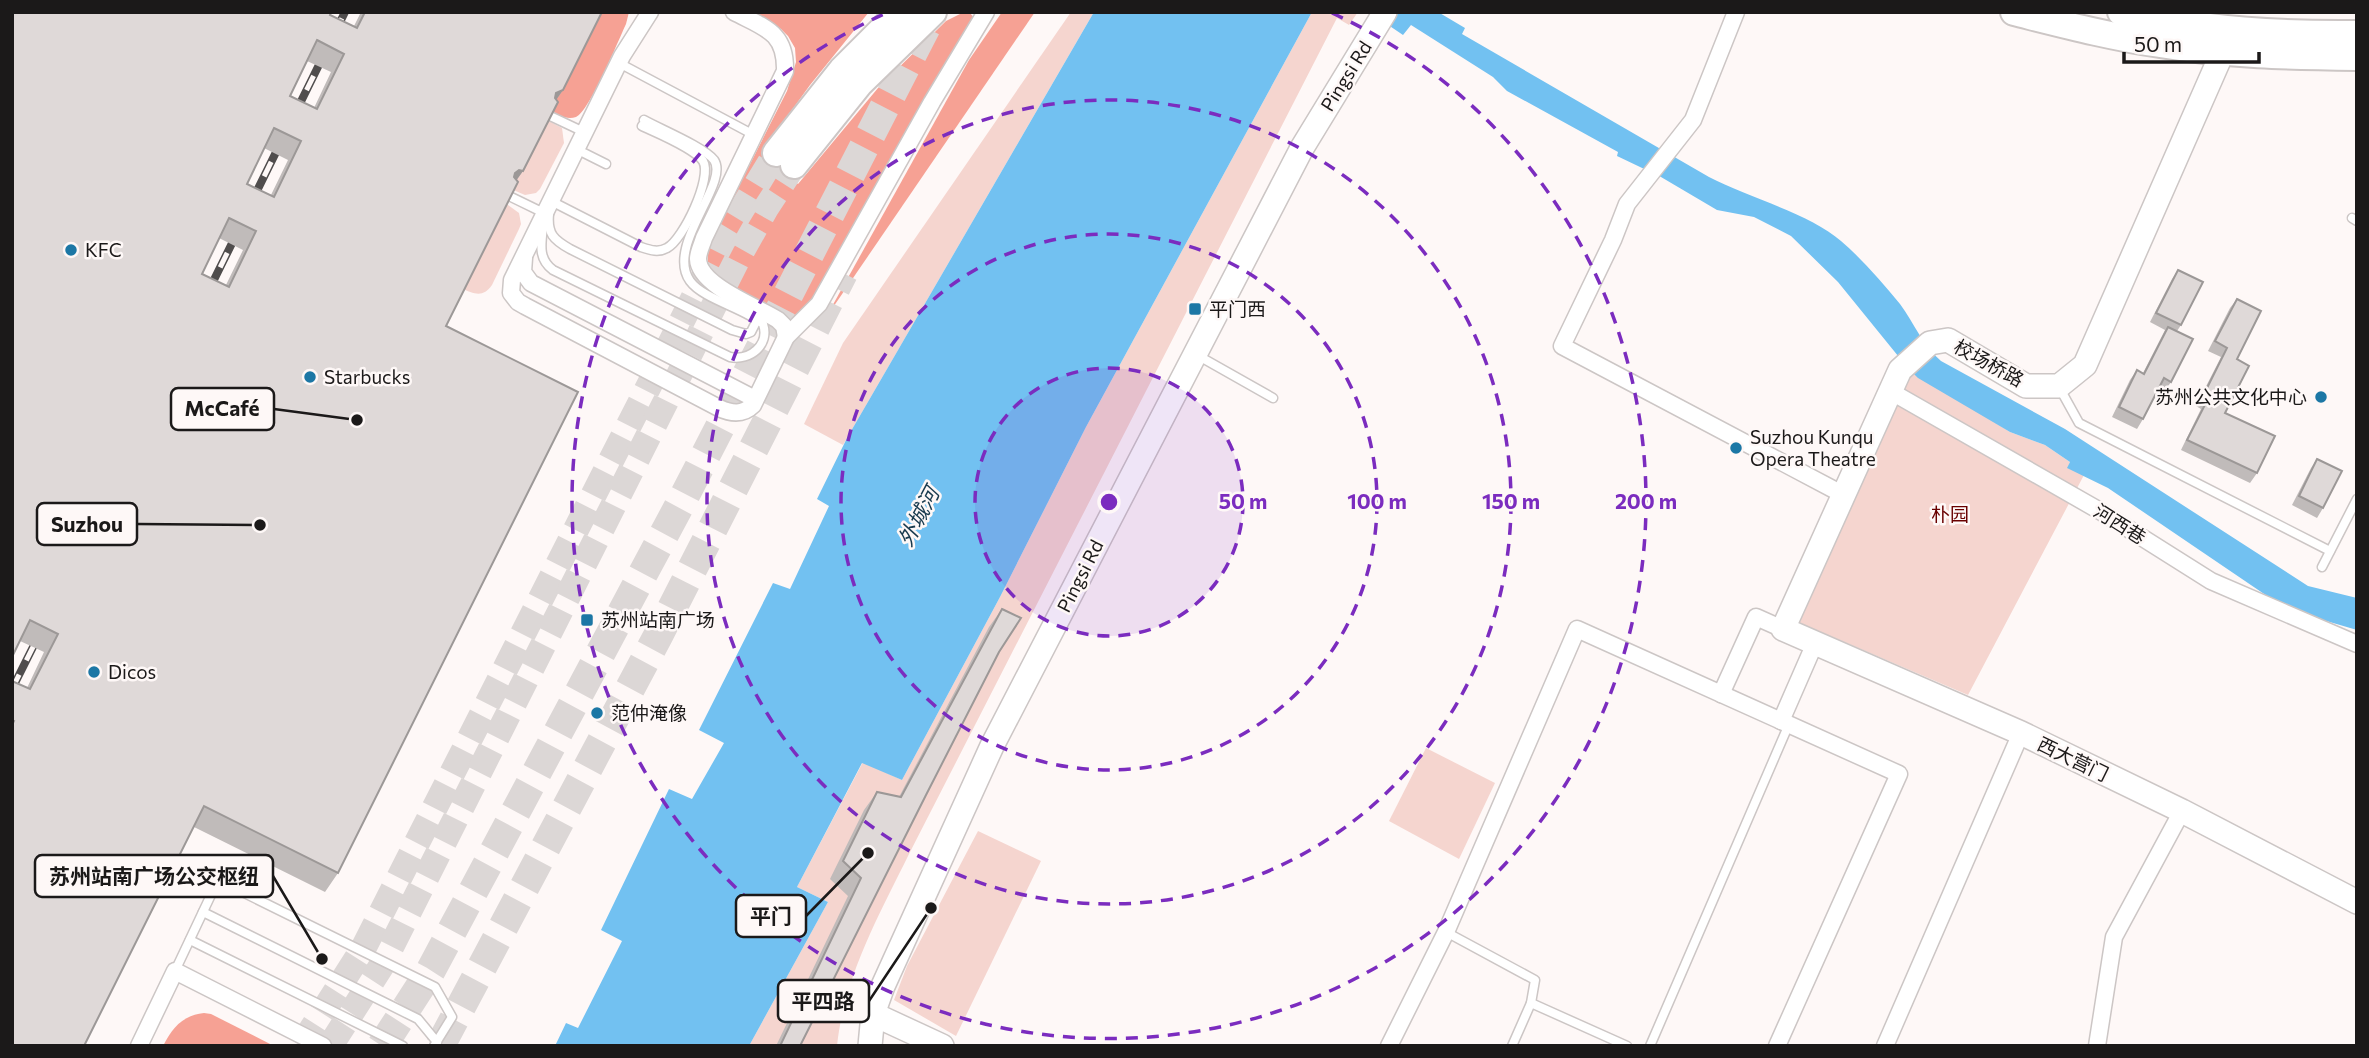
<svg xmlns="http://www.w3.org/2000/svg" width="2369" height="1058" viewBox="0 0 2369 1058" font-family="Commissioner,'Noto Sans SC',sans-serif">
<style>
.green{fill:#f5d5cf}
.forest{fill:#f6a194}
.water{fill:#72c1f1}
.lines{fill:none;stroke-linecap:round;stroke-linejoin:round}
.primary-tunnel{stroke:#dcd7d6;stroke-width:26;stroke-dasharray:26 13;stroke-linecap:butt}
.highway-tunnel{stroke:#dcd7d6;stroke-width:30;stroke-dasharray:30 15;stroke-linecap:butt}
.lane-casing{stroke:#ccc6c5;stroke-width:11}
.street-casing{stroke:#ccc6c5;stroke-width:19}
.secondary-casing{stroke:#ccc6c5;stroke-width:26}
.primary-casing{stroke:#ccc6c5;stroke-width:30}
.lane{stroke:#fff;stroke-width:8}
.street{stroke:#fff;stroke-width:16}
.secondary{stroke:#fff;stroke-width:23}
.primary{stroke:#fff;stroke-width:26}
.rail-casing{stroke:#504d4d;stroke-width:8}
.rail{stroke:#fef8f7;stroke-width:5;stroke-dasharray:16;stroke-linecap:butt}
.wall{fill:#c0bbba;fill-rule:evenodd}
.shaded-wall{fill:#9c9897}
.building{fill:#dfd9d8;stroke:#9c9897;stroke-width:2;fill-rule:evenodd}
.ring{fill:none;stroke:#7b2cbf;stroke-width:3.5;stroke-dasharray:12 9}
.poi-dot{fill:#1c77a5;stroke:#fef8f7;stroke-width:2.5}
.labels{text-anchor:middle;stroke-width:5;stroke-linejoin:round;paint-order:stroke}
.street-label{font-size:19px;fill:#1b1919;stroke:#fef8f7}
.poi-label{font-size:19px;fill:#1b1919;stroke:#fef8f7;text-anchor:start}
.park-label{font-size:19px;fill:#690100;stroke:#fef8f7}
.water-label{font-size:21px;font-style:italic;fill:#183a4e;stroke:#fef8f7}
.centre{fill:#7b2cbf;stroke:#fef8f7;stroke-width:3.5}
.ring-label{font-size:21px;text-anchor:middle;font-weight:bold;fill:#7b2cbf;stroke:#fef8f7;stroke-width:5;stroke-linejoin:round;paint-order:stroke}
.leader{fill:none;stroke:#1b1919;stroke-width:2.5}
.callout-dot{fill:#1b1919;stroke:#fef8f7;stroke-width:2.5}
.callout{fill:#fef8f7;stroke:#1b1919;stroke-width:2.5}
.callout-label{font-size:21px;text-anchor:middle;font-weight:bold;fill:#1b1919}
</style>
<rect width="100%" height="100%" fill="#fef8f7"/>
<g class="green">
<polygon points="1071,12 1094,12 843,445 804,424 843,343"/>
<path d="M1312 12H1358L1349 25 1337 18 909 854C879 915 844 977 837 1046H749L828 902 797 887 863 762 902 780 1000 597 1086 427Z"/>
<polygon points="545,119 562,128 564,143 540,189 536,193 525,195 511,189"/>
<path d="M504 202 519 213 521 224 519 229 492 285C483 298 474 294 461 288Z"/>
<polygon points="1907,367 2010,432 2045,445 2070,462 2068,468 2084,475 1968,695 1793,620"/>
<polygon points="1426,748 1495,783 1459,859 1389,821"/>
<polygon points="978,831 1041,861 956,1036 894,1000 907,966"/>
</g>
<g class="forest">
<path d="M599 12H629L626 24C618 41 590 111 576 117 567 120 557 115 549 112Z"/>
<path d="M748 12H869L810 85 761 153 798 184 878 88 946 21 962 13H970L975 19 935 82 813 302C804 311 798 322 784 318 764 307 718 289 710 270 705 259 709 248 713 237L787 91 796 62 795 48 788 36 781 29Z"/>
<polygon points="1002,12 1035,12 825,319 969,60"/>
<path d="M204 1013 211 1014 274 1046H163C172 1028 183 1015 204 1013Z"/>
</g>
<g class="water">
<polygon points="1094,12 1312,12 1086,427 1000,597 902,780 862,763 797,887 828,902 749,1046 555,1046 566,1023 578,1028 622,941 601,930 669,789 692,799 724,743 699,730 773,583 790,589 829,506 817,499 847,438"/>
<path d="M1369 12H1438L1465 28 1462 34 1709 177C1747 197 1811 214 1841 241 1862 259 1882 282 1900 304 1914 323 1923 346 1941 361L2065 429 2308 586 2357 598V630L2299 613 2273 600 2108 488 2067 468 2070 462 2045 445 2010 432 1918 378 1907 367 1838 282 1791 236 1754 217 1717 210 1661 177 1617 156 1618 152 1507 91 1493 77 1411 25 1403 35Z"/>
</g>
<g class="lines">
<g class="primary-tunnel">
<polyline points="301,1046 363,949 722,242 776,153"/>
<polyline points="330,1046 382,965 739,256 766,208 794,165"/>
</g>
<g class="highway-tunnel">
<polyline points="382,1046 431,970 685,495 933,13"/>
<polyline points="440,1046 659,634 843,273"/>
</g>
<defs>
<g id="lane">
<polyline points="619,63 754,135"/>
<polyline points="548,115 584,132"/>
<polyline points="576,149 606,164"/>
<polyline points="507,195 544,213"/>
<path d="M551 201 641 247C650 250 658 253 667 248 683 240 713 177 703 161 694 148 657 133 642 126"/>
<path d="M549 214C547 234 554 240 570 249L732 330 746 334 751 332 757 320"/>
<polyline points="2352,218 2357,221"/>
<path d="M543 227C541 244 538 259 553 270L730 357C750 361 770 345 763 324 744 308 703 299 690 281 665 246 730 183 714 160 704 147 660 129 644 120"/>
<polyline points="1197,355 1273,398"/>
<polyline points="2059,387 2079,423 2330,551"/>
<polyline points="2322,567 2357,499"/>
<polyline points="203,912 418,1019 437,1042"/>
<polyline points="1446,932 1535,980 1531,1003 1512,1046"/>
<polyline points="190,940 403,1046"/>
<polyline points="175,971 218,880 435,987 452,1017 434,1046"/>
<polyline points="1531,1003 1627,1046"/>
<polyline points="1650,1046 1789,724"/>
</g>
<g id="street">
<path d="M650 12 622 56 512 280 511 293 518 302 525 306 719 408C732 414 743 415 753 405L786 337 819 304 932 102 986 12"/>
<path d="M734 12C765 28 786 32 785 71L704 238C702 245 698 252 698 259 699 286 758 307 778 320L784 326 786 337"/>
<polyline points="1736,12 1693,120 1627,204 1613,240 1562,346 1844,495"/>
<polyline points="524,258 523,272 531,283 755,399"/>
<polyline points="1890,391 2100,511 2211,581 2357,644"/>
<polyline points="1721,694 1756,617 1783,629"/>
<polyline points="1781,721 1815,643"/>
<polyline points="139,1046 175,971 323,1046"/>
<polyline points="1389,1046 1446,932 1577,629 1899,774 1777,1046"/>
<polyline points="1885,1046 2021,733"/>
<polyline points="2097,1046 2114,937 2182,811"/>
</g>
<g id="secondary">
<polyline points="2227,37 2223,51 2085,365 2059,386 2026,386 1948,340 1930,343 1900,370 1783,629 2021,733 2182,811 2357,902"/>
<polyline points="873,1014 942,1046"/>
<polyline points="870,1046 873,1014 883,986 992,746 1302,148 1385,12"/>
</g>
<g id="primary">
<path d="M2014 12C2062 24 2111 37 2160 44 2225 55 2291 56 2357 57"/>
<path d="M2121 12C2199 30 2277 35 2357 34"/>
<polyline points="776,153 842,70 900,12"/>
<polyline points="794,165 859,84 933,12"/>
</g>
</defs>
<use href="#lane" class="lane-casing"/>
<use href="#street" class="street-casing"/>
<use href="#secondary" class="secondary-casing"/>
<use href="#primary" class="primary-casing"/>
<use href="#lane" class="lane"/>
<use href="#street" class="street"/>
<use href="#secondary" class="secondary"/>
<use href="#primary" class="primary"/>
<defs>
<g id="rail">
<polyline points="250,205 345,12"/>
<polyline points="206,296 240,227"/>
<polyline points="12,689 42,629"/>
</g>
</defs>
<use href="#rail" class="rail-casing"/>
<use href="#rail" class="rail"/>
</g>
<g class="wall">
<path d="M12 12 330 15 354 26 361 12H602L563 90 556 100 523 171 516 181 446 326 338 873 325 892 194 827 12 1046V681L27 688 44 652 20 641ZM307 61 331 72 314 108 290 96ZM264 148 288 160 271 195 247 184ZM219 238 243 250 226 285 202 274Z"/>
<polygon points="2178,270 2181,325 2177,331 2171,382 2164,392 2159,389 2143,419 2137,429 2112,417 2130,380 2137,370 2143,373 2165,330 2150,322 2172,279"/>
<polygon points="2237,299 2237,359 2225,413 2257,473 2250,483 2181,450 2201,409 2196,406 2221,357 2208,351 2230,308"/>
<polygon points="2317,459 2323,508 2317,518 2292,505 2311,468"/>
<polygon points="1002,609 999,652 926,795 800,1046 776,1046 848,896 830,879 864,810 877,792 899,797 989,627"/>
</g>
<g class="shaded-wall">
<polygon points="563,90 550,109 556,93"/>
<polygon points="519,170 523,171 510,189 515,173"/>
</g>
<g class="building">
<path d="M12 12H331L330 15 357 28 365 12H602L563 90 556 93 555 98 558 102 523 171 519 170 515 173 514 177 518 182 446 326 578 392 338 873 204 806 84 1046H12V725L14 721 12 720V681L30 689 58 634 30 620 12 657ZM317 40 344 54 317 109 290 96ZM274 128 301 141 274 197 247 184ZM229 218 256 231 229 287 202 274Z"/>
<polygon points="2178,270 2203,282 2181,325 2156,313"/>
<polygon points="2237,299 2261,311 2237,359 2249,366 2225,413 2275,436 2257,473 2187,440 2208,399 2203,396 2227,348 2215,341"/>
<polygon points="2168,327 2193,339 2171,382 2164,378 2143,419 2119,407 2137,370 2144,374"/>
<polygon points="2317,459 2342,471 2323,508 2299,496"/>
<polygon points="1002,609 1021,618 999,652 926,795 800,1046 780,1046 861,878 843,861 877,792 901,797"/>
</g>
<circle cx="1109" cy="502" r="134" fill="#7b2cbf" fill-opacity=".12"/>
<g class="ring">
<circle cx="1109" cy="502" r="134"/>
<circle cx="1109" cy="502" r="268"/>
<circle cx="1109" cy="502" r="402"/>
<path d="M1332 13A537 537 0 1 1 886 13"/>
</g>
<g class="poi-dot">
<circle cx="71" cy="250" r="7"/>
<rect x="1188" y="302" width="14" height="14" rx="3.5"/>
<circle cx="310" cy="377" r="7"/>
<circle cx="2321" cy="397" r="7"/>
<circle cx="1736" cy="448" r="7"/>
<rect x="580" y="613" width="14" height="14" rx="3.5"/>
<circle cx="94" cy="672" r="7"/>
<circle cx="597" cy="713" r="7"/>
</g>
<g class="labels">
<g class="street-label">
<text transform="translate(1346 76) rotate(-58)" y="7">Pingsi Rd</text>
<text transform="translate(1989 363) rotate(29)" y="7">校场桥路</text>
<text transform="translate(2120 524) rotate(32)" y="7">河西巷</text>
<text transform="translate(1080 576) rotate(-63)" y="7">Pingsi Rd</text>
<text transform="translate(2073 759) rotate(26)" y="7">西大营门</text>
</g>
<g class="poi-label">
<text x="85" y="257">KFC</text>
<text x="1209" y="316">平门西</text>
<text x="324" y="384">Starbucks</text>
<text x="2307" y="404" text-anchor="end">苏州公共文化中心</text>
<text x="1750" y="444">Suzhou Kunqu<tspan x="1750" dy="22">Opera Theatre</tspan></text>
<text x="601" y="627">苏州站南广场</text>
<text x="108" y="679">Dicos</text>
<text x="611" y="720">范仲淹像</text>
</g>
<g class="park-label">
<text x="1950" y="521">朴园</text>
</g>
<g class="water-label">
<text transform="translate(919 517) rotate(-62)" y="7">外城河</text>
</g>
</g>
<circle cx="1109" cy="502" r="10" class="centre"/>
<g class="ring-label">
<text x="1243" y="509">50 m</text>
<text x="1377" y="509">100 m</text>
<text x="1511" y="509">150 m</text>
<text x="1646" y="509">200 m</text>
</g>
<path class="leader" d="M357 420L274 409M260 525L137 524M322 959L273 876M868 853L806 916M931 908L869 1001"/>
<g class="callout-dot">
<circle cx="357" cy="420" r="7"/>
<circle cx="260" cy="525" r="7"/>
<circle cx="322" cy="959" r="7"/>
<circle cx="868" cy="853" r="7"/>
<circle cx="931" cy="908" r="7"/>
</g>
<g class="callout">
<rect x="171" y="388" width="103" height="42" rx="7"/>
<rect x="37" y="503" width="100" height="42" rx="7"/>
<rect x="35" y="855" width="238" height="42" rx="7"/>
<rect x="736" y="895" width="70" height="42" rx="7"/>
<rect x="778" y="980" width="91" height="42" rx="7"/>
</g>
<g class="callout-label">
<text x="222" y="416">McCafé</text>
<text x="87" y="532">Suzhou</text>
<text x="154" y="884">苏州站南广场公交枢纽</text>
<text x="771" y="924">平门</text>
<text x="823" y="1009">平四路</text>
</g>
<rect width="2369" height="1058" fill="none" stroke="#1b1919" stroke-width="28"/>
<path d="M2124 52v10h135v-10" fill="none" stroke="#1b1919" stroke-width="3.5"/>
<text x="2134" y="52" font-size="21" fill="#1b1919" stroke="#fef8f7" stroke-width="5" paint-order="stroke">50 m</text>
</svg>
